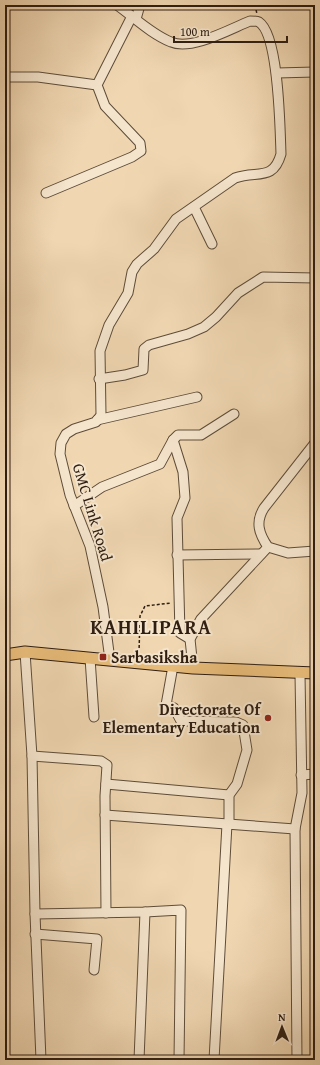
<svg xmlns="http://www.w3.org/2000/svg" width="320" height="1065" viewBox="0 0 320 1065" font-family="'Gentium Book Plus',serif">
<style>
.lines{fill:none;stroke-linecap:round;stroke-linejoin:round}
.minor-casing{stroke:#5e4c39;stroke-width:11}
.major-casing{stroke:#2e1d11;stroke-width:13}
.path{stroke:#2e1d11;stroke-width:1.5;stroke-dasharray:3 2;stroke-linecap:butt}
.minor{stroke:#f5e5cd;stroke-width:9}
.major{stroke:#e8bc79;stroke-width:11}
.poi-dot{fill:#8f2418;stroke:#f5e5cd;stroke-width:1.5}
.labels{text-anchor:middle;stroke-width:4;stroke-linejoin:round;paint-order:stroke}
.street-label{font-size:16px;fill:#2e1d11;stroke:#f5e5cd}
.poi-label{font-size:16px;font-weight:bold;fill:#2e1d11;stroke:#f5e5cd;text-anchor:start}
.district-label{font-size:20px;font-weight:bold;letter-spacing:1px;fill:#2e1d11;stroke:#f5e5cd}
</style>
<rect width="100%" height="100%" fill="#f0d7b2"/>
<filter id="stains"><feTurbulence type="fractalNoise" baseFrequency=".005" numOctaves="4"/><feColorMatrix values="0 0 0 0 .2 0 0 0 0 .09 0 0 0 0 .02 0 0 0 .5 -.17"/></filter>
<radialGradient id="worn" r=".72"><stop offset=".6" stop-color="#630" stop-opacity="0"/><stop offset="1" stop-color="#630" stop-opacity=".3"/></radialGradient>
<g class="lines">
<defs>
<g id="minor">
<polyline points="136,19 140,5"/>
<polyline points="277,73 315,72"/>
<polyline points="5,77 38,77 97,85"/>
<polyline points="46,193 132,157 141,151 140,143 105,106 97,85 132,16"/>
<polyline points="194,207 212,244"/>
<polyline points="99,379 125,375 143,370 144,349 149,345 188,334 204,327 216,317 238,293 263,277 315,278"/>
<polyline points="97,420 197,397"/>
<polyline points="173,440 183,472 185,498 177,518 180,633 190,639"/>
<path d="M315 443 264 508C255 522 259 534 268 547L288 553 315 551"/>
<polyline points="74,506 102,487 160,464 173,440 178,435 201,435 234,414"/>
<polyline points="177,555 261,554"/>
<polyline points="25,652 32,756 35,914 41,1060"/>
<polyline points="90,658 94,717"/>
<path d="M110 660 103 607 90 546 70 495 60 454 61 443 66 434 74 429 96 422 101 415 100 351 109 325 128 293 132 272 137 264 154 249 176 219 235 178C257 170 273 182 281 154 280 129 279 35 259 22 257 21 253 21 250 21 230 29 191 51 171 42 151 34 134 17 117 5"/>
<polyline points="173,666 166,705 174,708 181,721 236,722 243,725 247,750 237,784 229,795 229,825"/>
<polyline points="193,668 190,639 201,619 268,547"/>
<polyline points="32,756 101,761 107,765 105,796 106,913"/>
<polyline points="301,775 315,774"/>
<polyline points="106,784 229,795"/>
<polyline points="105,815 295,829"/>
<polyline points="35,914 145,912 181,910 179,1060"/>
<polyline points="35,934 97,939 94,970"/>
<polyline points="139,1060 145,912"/>
<polyline points="214,1060 227,824"/>
<polyline points="297,1060 295,829 302,793 300,674"/>
</g>
<polyline id="major" points="5,655 25,652 193,668 315,673"/>
</defs>
<use href="#minor" class="minor-casing"/>
<use href="#major" class="major-casing"/>
<g class="path">
<polyline points="255,5 257,14"/>
<polyline points="139,653 140,616 145,606 171,603"/>
</g>
<use href="#minor" class="minor"/>
<use href="#major" class="major"/>
</g>
<g class="poi-dot">
<rect x="99" y="653" width="8" height="8" rx="2"/>
<circle cx="268" cy="718" r="4"/>
</g>
<g class="labels">
<g class="street-label">
<text transform="translate(93 512) rotate(73)" y="6">GMC Link Road</text>
</g>
<g class="poi-label">
<text x="111" y="663">Sarbasiksha</text>
<text x="260" y="715" text-anchor="end">Directorate Of<tspan x="260" dy="18">Elementary Education</tspan></text>
</g>
<g class="district-label">
<text x="151" y="634">KAHILIPARA</text>
</g>
</g>
<rect width="320" height="1065" fill="none" stroke="#f0d7b2" stroke-width="20"/>
<rect x="6" y="6" width="308" height="1053" fill="none" stroke="#2e1d11" stroke-width="2"/>
<rect x="10" y="10" width="300" height="1045" fill="none" stroke="#2e1d11"/>
<g transform="translate(282 1027) rotate(359)" stroke="#f5e5cd" stroke-width="3" paint-order="stroke">
<path d="M0-3L7 15L0 10L-7 15Z" fill="#2e1d11"/>
<text y="-6" font-size="11" font-weight="bold" text-anchor="middle" fill="#2e1d11">N</text>
</g>
<path d="M174 36v6h113v-6" fill="none" stroke="#2e1d11" stroke-width="2"/>
<text x="180" y="36" font-size="12" fill="#2e1d11" stroke="#f5e5cd" stroke-width="3" paint-order="stroke">100 m</text>
<rect width="100%" height="100%" filter="url(#stains)"/>
<rect width="100%" height="100%" fill="url(#worn)"/>
</svg>
